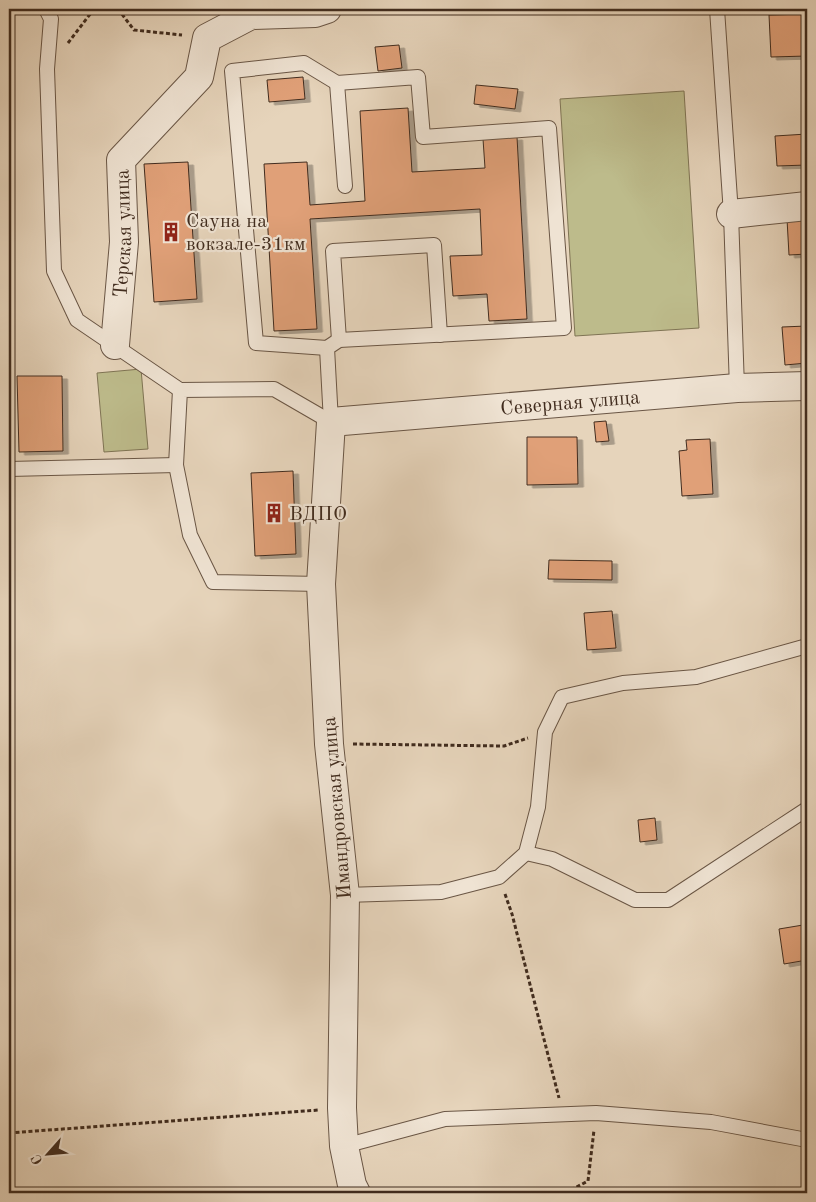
<svg xmlns="http://www.w3.org/2000/svg" width="816" height="1202" viewBox="0 0 816 1202" font-family="'Old Standard TT',serif">
<style>
.green{fill:#bdbb8b;stroke:#7f7454}
.building{fill:#e0a078;stroke:#412c1e;filter:url(#shadow)}
.lines{fill:none;stroke-linecap:round;stroke-linejoin:round}
.lane-casing{stroke:#6a5645;stroke-width:16}
.street-casing{stroke:#6a5645;stroke-width:30}
.path{stroke:#412c1e;stroke-width:3;stroke-dasharray:4 2.5;stroke-linecap:butt}
.lane{stroke:#efe3d3;stroke-width:14}
.street{stroke:#efe3d3;stroke-width:28}
.labels{text-anchor:middle;stroke-width:4.5;stroke-linejoin:round;paint-order:stroke}
.poi-label{font-size:20px;fill:#412c1e;stroke:#efe3d3;text-anchor:start}
.street-label{font-size:20px;fill:#412c1e;stroke:#efe3d3}
</style>
<defs>
<filter id="shadow"><feDropShadow dx="5.5" dy="3" stdDeviation="0" flood-color="#0004"/></filter>
</defs>
<rect width="100%" height="100%" fill="#e6d4bb"/>
<filter id="stains"><feTurbulence type="fractalNoise" baseFrequency=".004" numOctaves="4"/><feColorMatrix values="0 0 0 0 .2 0 0 0 0 .09 0 0 0 0 .02 0 0 0 .5 -.17"/></filter>
<radialGradient id="worn" r=".72"><stop offset=".6" stop-color="#630" stop-opacity="0"/><stop offset="1" stop-color="#630" stop-opacity=".3"/></radialGradient>
<g class="green">
<polygon points="684,91 699,328 575,336 560,99"/>
<polygon points="141,369 148,449 104,452 97,373"/>
</g>
<g class="building">
<polygon points="807,14 807,56 771,57 769,15"/>
<polygon points="399,45 402,68 378,71 375,47"/>
<polygon points="303,77 305,99 269,102 267,80"/>
<polygon points="476,85 518,89 515,109 474,104"/>
<polygon points="408,108 412,172 485,168 483,139 517,137 527,319 489,321 487,294 453,296 450,256 482,255 480,209 310,219 317,329 274,331 264,164 307,162 310,205 365,201 360,111"/>
<polygon points="807,134 807,165 777,166 775,136"/>
<polygon points="188,162 197,299 154,302 144,164"/>
<polygon points="807,218 807,254 789,255 787,219"/>
<polygon points="807,326 807,363 785,365 782,327"/>
<polygon points="17,376 62,376 63,451 19,452"/>
<polygon points="606,421 609,441 596,442 594,422"/>
<polygon points="527,437 577,437 578,484 527,485"/>
<polygon points="710,439 713,494 682,496 679,451 687,450 686,440"/>
<polygon points="293,471 296,554 255,556 251,473"/>
<polygon points="549,560 612,561 612,580 548,579"/>
<polygon points="612,611 616,648 587,650 584,613"/>
<polygon points="655,818 657,840 640,842 638,820"/>
<polygon points="807,920 807,960 784,964 779,929 803,925 803,921"/>
</g>
<g class="lines">
<defs>
<g id="lane">
<polyline points="46,9 51,19 47,69 54,271 77,320 180,390"/>
<polyline points="717,9 731,214 737,388"/>
<polyline points="339,340 333,251 434,245 440,335"/>
<polyline points="327,348 256,343 232,71 304,63 337,83"/>
<polyline points="331,422 327,348 339,340 564,328 549,128 423,137 418,77 337,83 345,186"/>
<polyline points="9,469 176,465"/>
<polyline points="321,584 213,582 190,535 176,465 180,390 274,389 331,422"/>
<polyline points="526,853 552,859 635,900 668,900 807,809"/>
<polyline points="345,895 441,892 499,877 526,853 538,807 545,732 562,697 623,683 696,677 807,646"/>
<polyline points="344,1146 445,1119 596,1113 711,1122 807,1140"/>
</g>
<g id="street">
<polyline points="731,214 807,206"/>
<path id="s1" d="M115 345 124 242 121 160 199 77 207 38 251 15 315 13 327 9"/>
<path id="s2" d="M356 1193 352 1185 344 1146 342 1108 345 895 329 744 321 584 331 422 737 388 807 386"/>
</g>
</defs>
<use href="#lane" class="lane-casing"/>
<use href="#street" class="street-casing"/>
<g class="path">
<polyline points="118,9 134,30 182,35"/>
<polyline points="68,43 94,9"/>
<polyline points="353,744 504,746 528,738"/>
<polyline points="505,894 512,914 559,1098"/>
<polyline points="9,1133 319,1110"/>
<polyline points="565,1193 588,1181 594,1130"/>
</g>
<use href="#lane" class="lane"/>
<use href="#street" class="street"/>
</g>
<defs>
<symbol id="building-bare" viewBox="-9 -9 18 18"><path d="M-4-6H4V6H1V3H-1V6H-4ZM-2.5-4.3h1.7v1.8h-1.7ZM.8-4.3h1.7v1.8H.8ZM-2.5-1h1.7V.8h-1.7ZM.8-1h1.7V.8H.8Z" fill="#8f2418" stroke="#efe3d3" stroke-width="2.5" paint-order="stroke"/></symbol>
</defs>
<g fill-rule="evenodd">
<use href="#building-bare" x="157" y="218" width="28" height="28"/>
<use href="#building-bare" x="260" y="499" width="28" height="28"/>
</g>
<g class="labels">
<g class="poi-label">
<text x="186" y="227">Сауна на<tspan x="186" dy="23">вокзале-31км</tspan></text>
<text x="289" y="520">ВДПО</text>
</g>
<g class="street-label">
<text dy="7" stroke="none"><textPath href="#s1" startOffset="112">Терская улица</textPath></text>
<text dy="7" stroke="none"><textPath href="#s2" startOffset="1014">Северная улица</textPath></text>
<text transform="translate(336 808) rotate(-95)" y="7">Имандровская улица</text>
</g>
</g>
<rect width="816" height="1202" fill="none" stroke="#e6d4bb" stroke-width="30"/>
<rect x="10" y="10" width="796" height="1182" fill="none" stroke="#412c1e" stroke-width="2.5"/>
<rect x="15" y="15" width="786" height="1172" fill="none" stroke="#412c1e"/>
<g transform="translate(48 1154) rotate(243)" stroke="#efe3d3" stroke-width="4" paint-order="stroke">
<path d="M0-4L9 19L0 12L-9 19Z" fill="#412c1e"/>
<text y="-8" font-size="14" font-weight="bold" text-anchor="middle" fill="#412c1e">С</text>
</g>
<rect width="100%" height="100%" filter="url(#stains)"/>
<rect width="100%" height="100%" fill="url(#worn)"/>
</svg>
